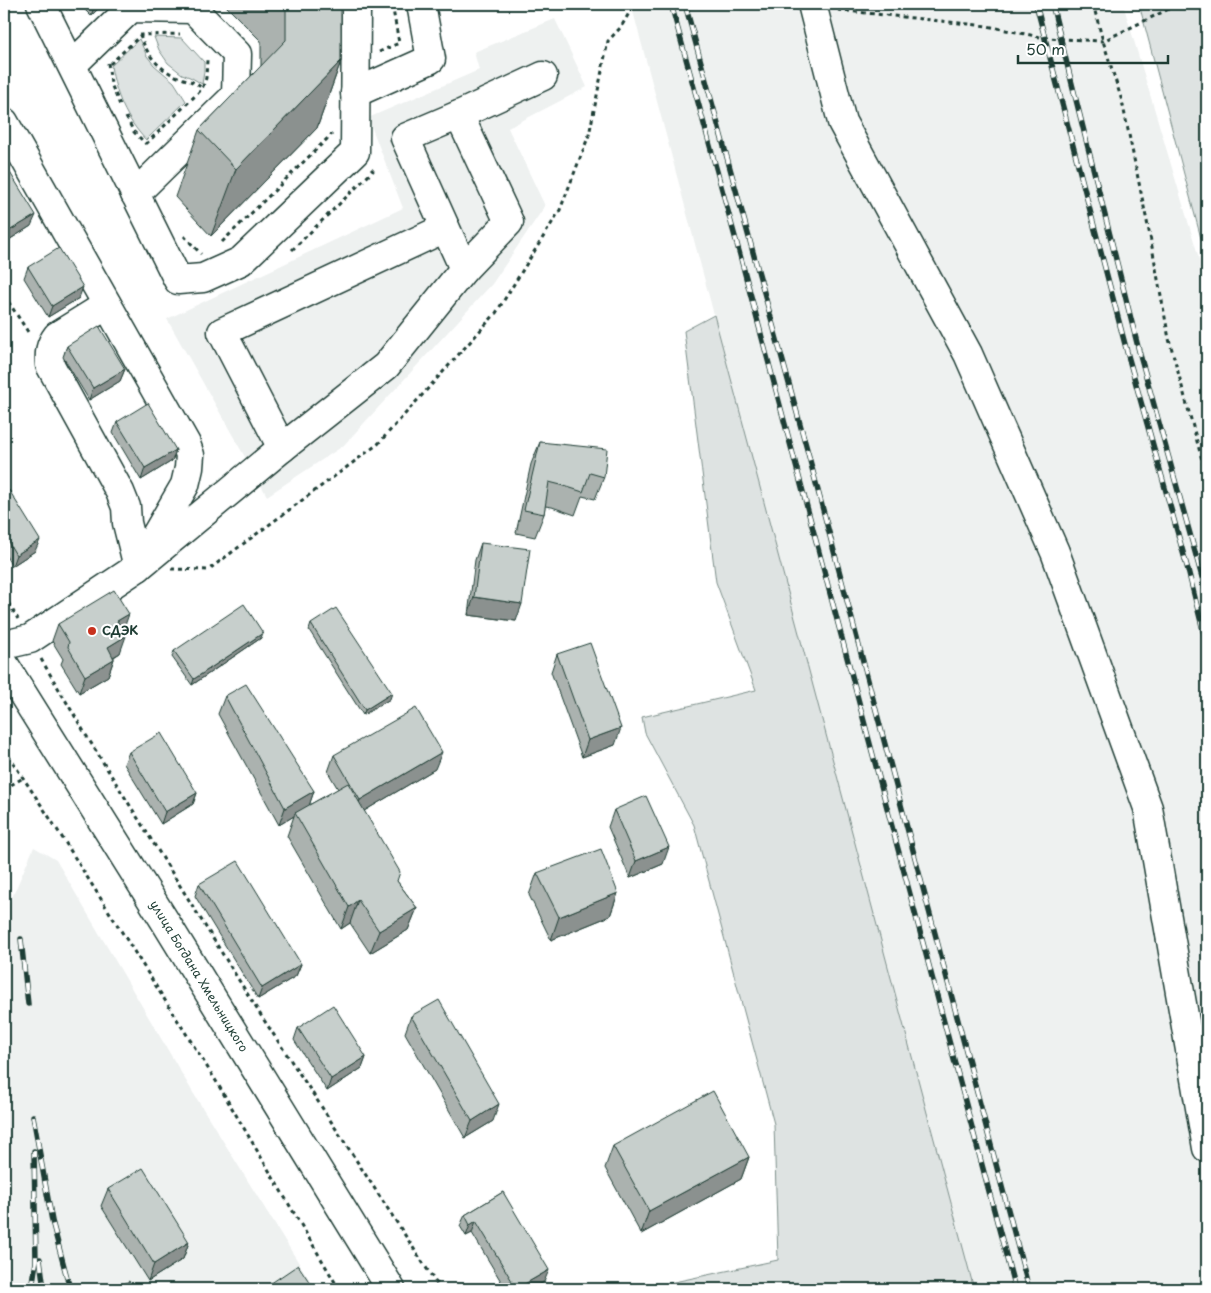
<svg xmlns="http://www.w3.org/2000/svg" width="1211" height="1293" viewBox="0 0 1211 1293" font-family="'Playpen Sans',sans-serif">
<style>
.built{fill:#eef1f0}
.green{fill:#dee3e2;stroke:#7e908b}
.lines{fill:none;stroke-linecap:round;stroke-linejoin:round}
.minor-casing{stroke:#1f3d34;stroke-width:31}
.major-casing{stroke:#1f3d34;stroke-width:31}
.path{stroke:#1f3d34;stroke-width:3;stroke-dasharray:4 4;stroke-linecap:butt}
.minor{stroke:#fff;stroke-width:28}
.major{stroke:#fff;stroke-width:28}
.rail-casing{stroke:#1f3d34;stroke-width:5.5}
.rail{stroke:#fff;stroke-width:4;stroke-dasharray:11;stroke-linecap:butt}
.wall{fill:#abb2af;stroke:#1f3d34}
.shaded-wall{fill:#8b918f;stroke:#1f3d34}
.building{fill:#c7cfcc;stroke:#1f3d34}
.poi-dot{fill:#c8321e;stroke:#fff;stroke-width:2}
.labels{text-anchor:middle;stroke-width:4;stroke-linejoin:round;paint-order:stroke}
.poi-label{font-size:12px;font-weight:bold;fill:#1f3d34;stroke:#fff;text-anchor:start}
.street-label{font-size:12px;fill:#1f3d34;stroke:#fff}
</style>
<rect width="100%" height="100%" fill="#fff"/>
<filter id="ink" filterUnits="userSpaceOnUse"><feTurbulence type="fractalNoise" baseFrequency=".02" numOctaves="2"/><feDisplacementMap in="SourceGraphic" scale="10" xChannelSelector="R" yChannelSelector="G"/><feConvolveMatrix kernelMatrix="1 2 1 2 8 2 1 2 1" color-interpolation-filters="sRGB"/></filter>
<g filter="url(#ink)">
<g class="built">
<polygon points="631,4 1123,4 1207,285 1207,1289 974,1289"/>
<polygon points="555,19 587,87 508,128 545,206 492,284 343,446 267,496 167,319 403,208 368,118 479,70 474,52"/>
<polygon points="34,847 56,860 192,1091 315,1289 4,1289 4,916"/>
</g>
<g class="green">
<polygon points="1139,4 1207,4 1207,261"/>
<polygon points="154,37 182,38 204,62 204,72 202,84 192,78 182,74 168,63 159,50"/>
<path d="M139 39 147 56 154 65 174 82 186 101 146 140C126 119 116 95 111 66Z"/>
<polygon points="714,315 974,1289 641,1289 778,1260 774,1124 694,825 645,733 642,717 756,690 716,582 684,331"/>
</g>
<g class="lines">
<defs>
<g id="minor">
<polyline points="41,4 178,280 203,278 241,261 355,152 356,6 354,4"/>
<polyline points="812,4 842,122 968,354 1055,552 1148,808 1207,1148"/>
<polyline points="72,65 131,8 193,9 237,54 236,95 135,194"/>
<polyline points="355,93 431,59 421,4"/>
<polyline points="4,122 186,444 190,455 189,468 185,485 146,552"/>
<polyline points="464,269 405,138 459,115 543,76"/>
<path d="M107 305 57 336C50 345 49 353 50 365L120 492 126 507 127 523 138 567"/>
<polyline points="282,448 222,332 445,228"/>
<polyline points="4,645 30,639 138,567 282,448 386,366 464,269 509,222 459,115"/>
</g>
<g id="major">
<path id="s1" d="M4 664 163 918 391 1289"/>
</g>
</defs>
<use href="#minor" class="minor-casing"/>
<use href="#major" class="major-casing"/>
<g class="path">
<polyline points="758,4 790,6"/>
<polyline points="1093,4 1103,41 1122,101 1150,236 1169,339 1207,478"/>
<polyline points="838,10 987,26 1045,38 1103,41 1179,4"/>
<path d="M140 34C146 54 158 69 178 77 189 81 194 81 203 89"/>
<polyline points="379,52 399,43 392,4"/>
<polyline points="108,63 111,84 120,105"/>
<polyline points="110,64 141,35 180,34"/>
<polyline points="126,117 134,132 146,144"/>
<polyline points="146,144 202,89 206,78 207,60 205,58"/>
<polyline points="184,236 201,254"/>
<polyline points="222,242 332,134"/>
<polyline points="292,250 373,171 370,168"/>
<polyline points="4,295 30,335"/>
<polyline points="171,569 208,570 378,444 496,313 560,210 589,135 608,41 621,27 632,8 641,4"/>
<polyline points="4,596 18,619"/>
<polyline points="41,659 86,735 260,1014 319,1103 440,1289"/>
<polyline points="4,749 53,823 216,1081 339,1289"/>
<polyline points="4,789 23,778"/>
</g>
<use href="#minor" class="minor"/>
<use href="#major" class="major"/>
<defs>
<g id="rail">
<polyline points="671,4 740,255 1015,1289"/>
<polyline points="685,4 808,453 1029,1289"/>
<polyline points="1036,4 1127,352 1188,570 1207,646"/>
<polyline points="1052,4 1139,351 1207,595"/>
<polyline points="21,939 28,1004"/>
<polyline points="33,1116 52,1221 70,1289"/>
<polyline points="40,1259 44,1289"/>
<polyline points="32,1289 36,1262 34,1151"/>
</g>
</defs>
<use href="#rail" class="rail-casing"/>
<use href="#rail" class="rail"/>
</g>
<g class="wall">
<polygon points="79,4 103,4 91,16"/>
<polygon points="224,4 341,4 341,61 317,128 211,236 175,197 199,130 261,66 261,41"/>
<polygon points="4,174 31,226 4,243"/>
<polygon points="28,267 79,298 48,317 24,278"/>
<polygon points="67,346 125,369 120,381 89,400 63,357"/>
<polygon points="117,422 176,450 172,461 141,480 113,433"/>
<polygon points="540,442 604,477 595,499 582,496 575,515 552,507 545,506 544,514 535,537 516,533 531,464"/>
<polygon points="4,493 35,551 12,566 4,553"/>
<polygon points="481,543 516,621 468,615 475,560"/>
<polygon points="58,624 123,631 120,653 114,657 114,659 108,676 79,693 61,664 63,659 52,641"/>
<polygon points="311,624 390,699 363,715 309,630"/>
<polygon points="261,638 192,685 172,657 174,651"/>
<polygon points="557,654 615,745 582,757 551,672"/>
<polygon points="225,696 314,791 309,805 338,789 328,772 334,755 435,769 364,811 397,881 417,908 408,930 370,953 350,923 341,929 287,836 294,816 279,825 218,714"/>
<polygon points="129,752 197,793 193,804 161,824 124,764"/>
<polygon points="614,810 663,864 630,878 608,827"/>
<polygon points="537,873 618,893 610,916 551,940 529,895"/>
<polygon points="199,884 301,964 296,976 258,999 195,896"/>
<polygon points="411,1016 493,1121 465,1138 405,1033"/>
<polygon points="298,1028 366,1057 362,1068 327,1091 294,1040"/>
<polygon points="613,1146 749,1157 741,1179 641,1234 605,1168"/>
<polygon points="108,1189 189,1242 183,1259 148,1281 101,1206"/>
<polygon points="503,1192 544,1282 531,1289 504,1289 505,1288 472,1233 466,1236 460,1226 465,1215"/>
</g>
<g class="shaded-wall">
<polygon points="95,4 103,4 91,16"/>
<polygon points="341,61 317,128 211,236 236,169"/>
<polygon points="36,215 31,226 4,243 9,231"/>
<polygon points="83,287 79,298 48,317 52,306"/>
<polygon points="125,369 120,381 89,400 93,388"/>
<polygon points="176,450 172,461 141,480 145,468"/>
<polygon points="40,540 35,551 12,566 16,555"/>
<polygon points="474,597 522,604 516,621 468,615"/>
<polygon points="129,614 123,631 117,621"/>
<polygon points="263,633 261,638 192,685 194,679"/>
<polygon points="126,636 120,653 101,664 108,647"/>
<polygon points="114,659 108,676 79,693 85,676"/>
<polygon points="392,693 390,699 363,715 365,710"/>
<polygon points="621,728 615,745 582,757 588,740"/>
<polygon points="442,752 435,769 354,817 360,800"/>
<polygon points="314,791 308,809 295,813 294,816 279,825 285,808"/>
<polygon points="197,793 193,804 161,824 165,812"/>
<polygon points="669,847 663,864 630,878 636,861"/>
<polygon points="618,893 610,916 551,940 559,917"/>
<polygon points="358,900 350,923 341,929 349,907"/>
<polygon points="417,908 408,930 370,953 379,931"/>
<polygon points="301,964 296,976 258,999 262,988"/>
<polygon points="366,1057 362,1068 327,1091 331,1079"/>
<polygon points="499,1104 493,1121 465,1138 472,1121"/>
<polygon points="749,1157 741,1179 641,1234 649,1211"/>
<polygon points="476,1221 472,1233 466,1236 470,1225"/>
<polygon points="189,1242 183,1259 148,1281 154,1264"/>
<polygon points="549,1270 544,1282 531,1289 516,1289"/>
</g>
<g class="building">
<polygon points="286,4 341,4 341,61 236,169 199,130 286,40"/>
<polygon points="9,171 36,215 9,231 4,223 4,174"/>
<polygon points="59,248 83,287 52,306 28,267"/>
<polygon points="99,326 125,369 93,388 67,346"/>
<polygon points="148,403 176,450 145,468 117,422"/>
<polygon points="540,442 607,449 604,477 590,473 583,492 561,485 549,482 544,514 524,510"/>
<polygon points="9,490 40,540 16,555 4,535 4,493"/>
<polygon points="481,543 530,549 522,604 474,597"/>
<polygon points="114,590 129,614 117,621 126,636 108,647 114,659 85,676 68,647 69,642 58,624"/>
<polygon points="244,604 263,633 194,679 174,651"/>
<polygon points="336,608 392,693 365,710 311,624"/>
<polygon points="590,643 621,728 588,740 557,654"/>
<polygon points="246,684 314,791 285,808 225,696"/>
<polygon points="416,708 442,752 360,800 334,755"/>
<polygon points="161,733 197,793 165,812 129,752"/>
<polygon points="348,783 400,872 397,881 417,908 379,931 358,900 349,907 295,813"/>
<polygon points="646,796 669,847 636,861 614,810"/>
<polygon points="601,849 618,893 559,917 537,873"/>
<polygon points="238,861 301,964 262,988 199,884"/>
<polygon points="439,1000 499,1104 472,1121 411,1016"/>
<polygon points="333,1005 366,1057 331,1079 298,1028"/>
<polygon points="713,1091 749,1157 649,1211 613,1146"/>
<polygon points="143,1168 189,1242 154,1264 108,1189"/>
<polygon points="503,1192 549,1270 516,1289 509,1289 506,1284 512,1281 476,1221 470,1225 465,1215"/>
<polygon points="298,1265 314,1289 265,1289 264,1288"/>
<polygon points="129,1281 134,1289 115,1289"/>
</g>
</g>
<circle class="poi-dot" cx="92" cy="631" r="5"/>
<g class="labels">
<g class="poi-label">
<text x="102" y="635">СДЭК</text>
</g>
<g class="street-label">
<text dy="4" stroke="none"><textPath href="#s1" startOffset="368">улица Богдана Хмельницкого</textPath></text>
</g>
</g>
<rect width="1211" height="1293" fill="none" stroke="#fff" stroke-width="20"/>
<rect x="10" y="10" width="1191" height="1273" fill="none" stroke="#1f3d34" stroke-width="2" filter="url(#ink)"/>
<path d="M1018 55v8h150v-8" fill="none" stroke="#1f3d34" stroke-width="2.5"/>
<text x="1026" y="55" font-size="15" fill="#1f3d34" stroke="#ffffff" stroke-width="4" paint-order="stroke">50 m</text>
</svg>
